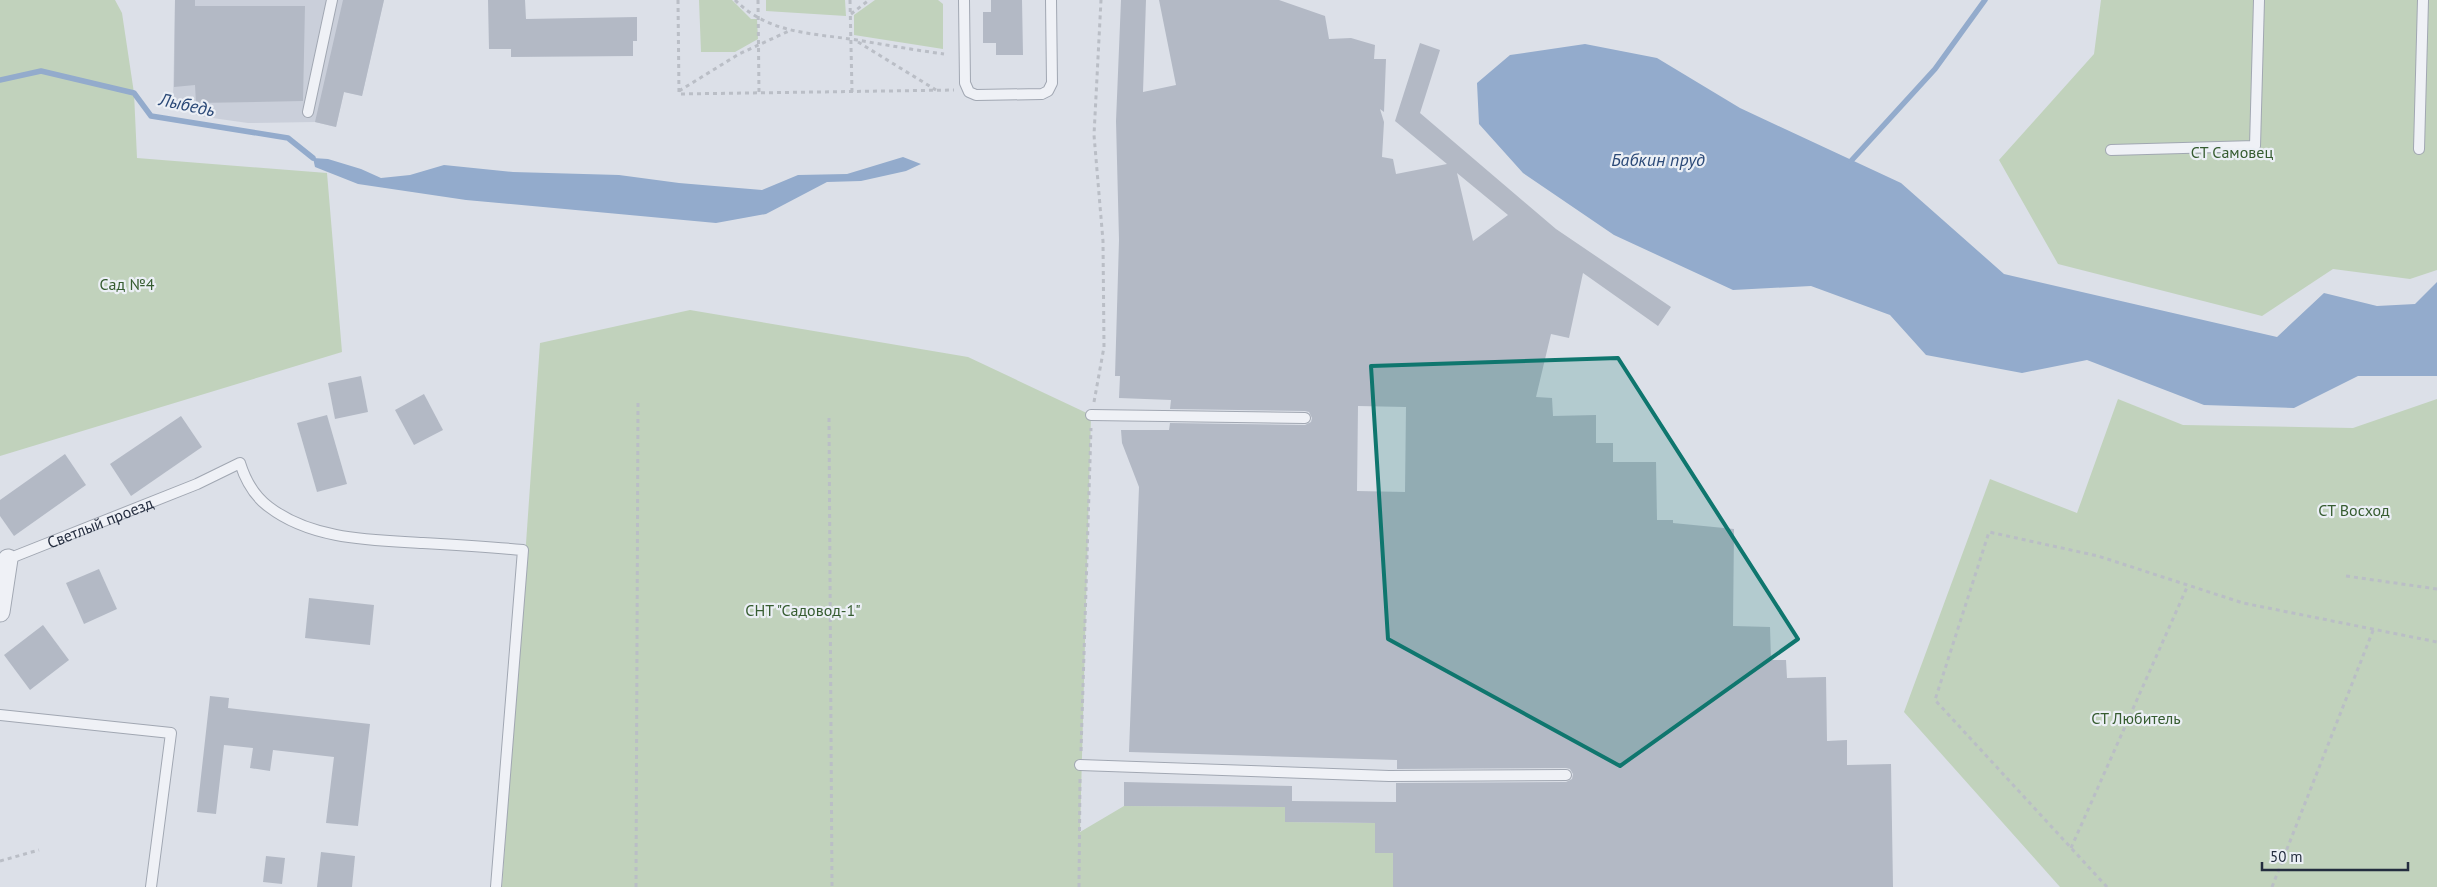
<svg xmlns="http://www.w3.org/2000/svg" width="2437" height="887" viewBox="0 0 2437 887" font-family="'PT Sans',sans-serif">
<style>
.built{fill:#cacfda}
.green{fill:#c1d2bc}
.water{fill:#93abcc}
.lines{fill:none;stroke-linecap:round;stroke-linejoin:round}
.stream{stroke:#93abcc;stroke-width:5.5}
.building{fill:#b3b9c5;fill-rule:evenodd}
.lane-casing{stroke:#a1a7b2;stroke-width:12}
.street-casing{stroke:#a1a7b2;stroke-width:21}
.path{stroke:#babec6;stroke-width:3;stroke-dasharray:4 4;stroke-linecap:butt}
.lane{stroke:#eff1f6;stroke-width:10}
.street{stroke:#eff1f6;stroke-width:19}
.marked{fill:#0f766e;fill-opacity:0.2;stroke:#0f766e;stroke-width:4;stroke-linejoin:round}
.labels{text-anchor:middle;stroke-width:4.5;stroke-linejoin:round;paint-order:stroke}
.park-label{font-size:16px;fill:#365c30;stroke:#ebeff5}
.street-label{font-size:16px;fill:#242d3f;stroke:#ebeff5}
.water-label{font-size:18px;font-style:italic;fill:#2b4977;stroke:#ebeff5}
</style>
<rect width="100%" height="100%" fill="#dce0e8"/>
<polygon class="built" points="175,0 384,0 362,96 344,92 336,127 315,122 248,123 198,116 173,101"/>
<g class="green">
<polygon points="0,0 115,0 122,13 134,93 137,158 327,173 342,352 0,456"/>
<polygon points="699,0 732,0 751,19 757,19 758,39 735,52 701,52"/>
<polygon points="766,0 845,0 846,16 766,11"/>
<polygon points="875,0 938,0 943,4 943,49 854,35 854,15"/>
<polygon points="2101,0 2437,0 2437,270 2410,279 2333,269 2262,316 2058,264 1999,160 2094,54"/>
<polygon points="690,310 968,357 1091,415 1080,832 1124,806 1285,807 1286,822 1375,823 1375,853 1393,853 1393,887 502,887 540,343"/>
<polygon points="2118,399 2183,425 2353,428 2437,399 2437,887 2060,887 1904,712 1990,479 2077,513"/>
</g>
<g class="water">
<polygon points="1585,44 1657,58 1740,108 1901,183 2004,274 2277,337 2324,293 2377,306 2415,304 2437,282 2437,376 2358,376 2294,408 2204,405 2087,360 2022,373 1926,355 1890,315 1811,286 1733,290 1614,235 1523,173 1479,124 1477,83 1510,55"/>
<polygon points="903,157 921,164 906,171 861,181 827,182 766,214 716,223 466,200 358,184 315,167 313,158 328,159 361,169 381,178 410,175 444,165 513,172 619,175 679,183 762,190 798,175 847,174"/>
</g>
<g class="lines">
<g class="stream">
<polyline points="0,80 41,71 134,93 151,116 288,138 313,158"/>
<polyline points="1851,161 1935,69 1985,0"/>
</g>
</g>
<g class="building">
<polygon points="175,0 195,0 195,6 305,6 303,101 196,103 195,85 174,87"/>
<polygon points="343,0 384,0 362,96 344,92 336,127 315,122"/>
<polygon points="488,0 525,0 526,19 637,17 637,41 633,41 633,56 511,57 511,49 489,49"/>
<polygon points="991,0 1022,0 1023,55 996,55 996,43 983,43 983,12 991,12"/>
<path d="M1121 0H1146L1143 92 1176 85 1159 0H1279L1325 16 1329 39 1351 38 1375 45 1374 59H1386L1384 112 1380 109 1384 122 1382 157 1393 159 1396 174 1447 164 1395 121 1420 43 1440 50 1420 113 1556 229 1671 307 1658 326 1583 273 1569 338 1551 334 1536 397 1552 398 1553 416 1596 415V443H1613V462H1656L1657 520H1673V523L1734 529 1733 626 1770 627 1771 660H1786L1787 678 1826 677 1827 741 1847 740V765L1891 764 1893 887H1393V853H1375V823L1285 822V807L1124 806V782L1292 786V801L1396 802V783L1566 782 1572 779 1573 774 1570 769 1566 768 1397 769V760L1129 752 1139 487 1122 443 1121 430H1169L1170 423 1305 425 1311 422 1312 418 1309 412 1305 411 1170 409 1171 400 1119 398 1120 376H1115L1119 240 1116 121ZM1457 173 1508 215 1473 241ZM1358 406 1406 407 1405 492 1357 491Z"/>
<polygon points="361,376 368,412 335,419 328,383"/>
<polygon points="424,394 443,430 414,445 395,410"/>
<polygon points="327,415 347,484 317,492 297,423"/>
<polygon points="181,416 202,447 131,496 110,464"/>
<polygon points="65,454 86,485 14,536 0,516 0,500"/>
<polygon points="99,569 117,609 84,624 66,583"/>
<polygon points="309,598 374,605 370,645 305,638"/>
<polygon points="43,625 69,660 30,690 4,655"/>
<polygon points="210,696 229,698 228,708 370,724 358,826 326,823 334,757 273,750 270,771 250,768 253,748 224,745 216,814 197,812"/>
<polygon points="321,852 355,856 352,887 317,887"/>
<polygon points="266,856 285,858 282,884 263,882"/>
</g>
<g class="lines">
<defs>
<g id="lane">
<polyline points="964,0 965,83 969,92 976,95 1042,94 1048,91 1052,83 1051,0"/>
<polyline points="308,112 332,0"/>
<polyline points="2419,149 2423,0"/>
<polyline points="2111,150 2255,146 2259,0"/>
<polyline points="1091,415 1305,418"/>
<path id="s1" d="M8 559 197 484 240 463C245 479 254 496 269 507 312 540 372 540 423 543 457 545 490 547 523 550L496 887"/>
<polyline points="0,715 171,733 151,887"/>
<polyline points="1080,765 1389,776 1566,775"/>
</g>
<polyline id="street" points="0,612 8,559"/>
</defs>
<use href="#lane" class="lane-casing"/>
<use href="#street" class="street-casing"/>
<g class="path">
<polyline points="678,0 679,94 954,90"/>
<path d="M735 0C769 34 812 33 857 40 886 45 915 50 944 54"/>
<polyline points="758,0 759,93"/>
<polyline points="850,0 852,92"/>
<polyline points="851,14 869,0"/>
<polyline points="858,42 936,90"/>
<polyline points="679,91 739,54 791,30"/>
<polyline points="1094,402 1104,347 1103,241 1094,135 1101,0"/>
<polyline points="829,418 832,887"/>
<polyline points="2346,576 2437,589"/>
<polyline points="1081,751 1091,428"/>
<polyline points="2071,848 2188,585"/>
<polyline points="0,861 39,850"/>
<polyline points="636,887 638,399"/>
<polyline points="1079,887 1080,778"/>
<polyline points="2107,887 1935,700 1989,532 2098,556 2243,603 2437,642"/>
<polyline points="2272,887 2374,628"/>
</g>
<use href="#lane" class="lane"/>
<use href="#street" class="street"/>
</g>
<path class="marked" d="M1618 358 1798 639 1620 766 1388 639 1371 366Z"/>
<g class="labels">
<g class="park-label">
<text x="2232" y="158">СТ Самовец</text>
<text x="127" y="290">Сад №4</text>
<text x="2354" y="516">СТ Восход</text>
<text x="803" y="616">СНТ "Садовод-1"</text>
<text x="2136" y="724">СТ Любитель</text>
</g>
<g class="street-label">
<text dy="6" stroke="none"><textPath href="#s1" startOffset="99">Светлый проезд</textPath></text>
</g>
<g class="water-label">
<text transform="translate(187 105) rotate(12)" y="6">Лыбедь</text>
<text x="1658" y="166">Бабкин пруд</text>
</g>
</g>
<path d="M2262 862v8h146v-8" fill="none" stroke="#242d3f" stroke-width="2.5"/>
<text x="2270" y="862" font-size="15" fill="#242d3f" stroke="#ebeff5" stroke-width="4" paint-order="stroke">50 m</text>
</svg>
